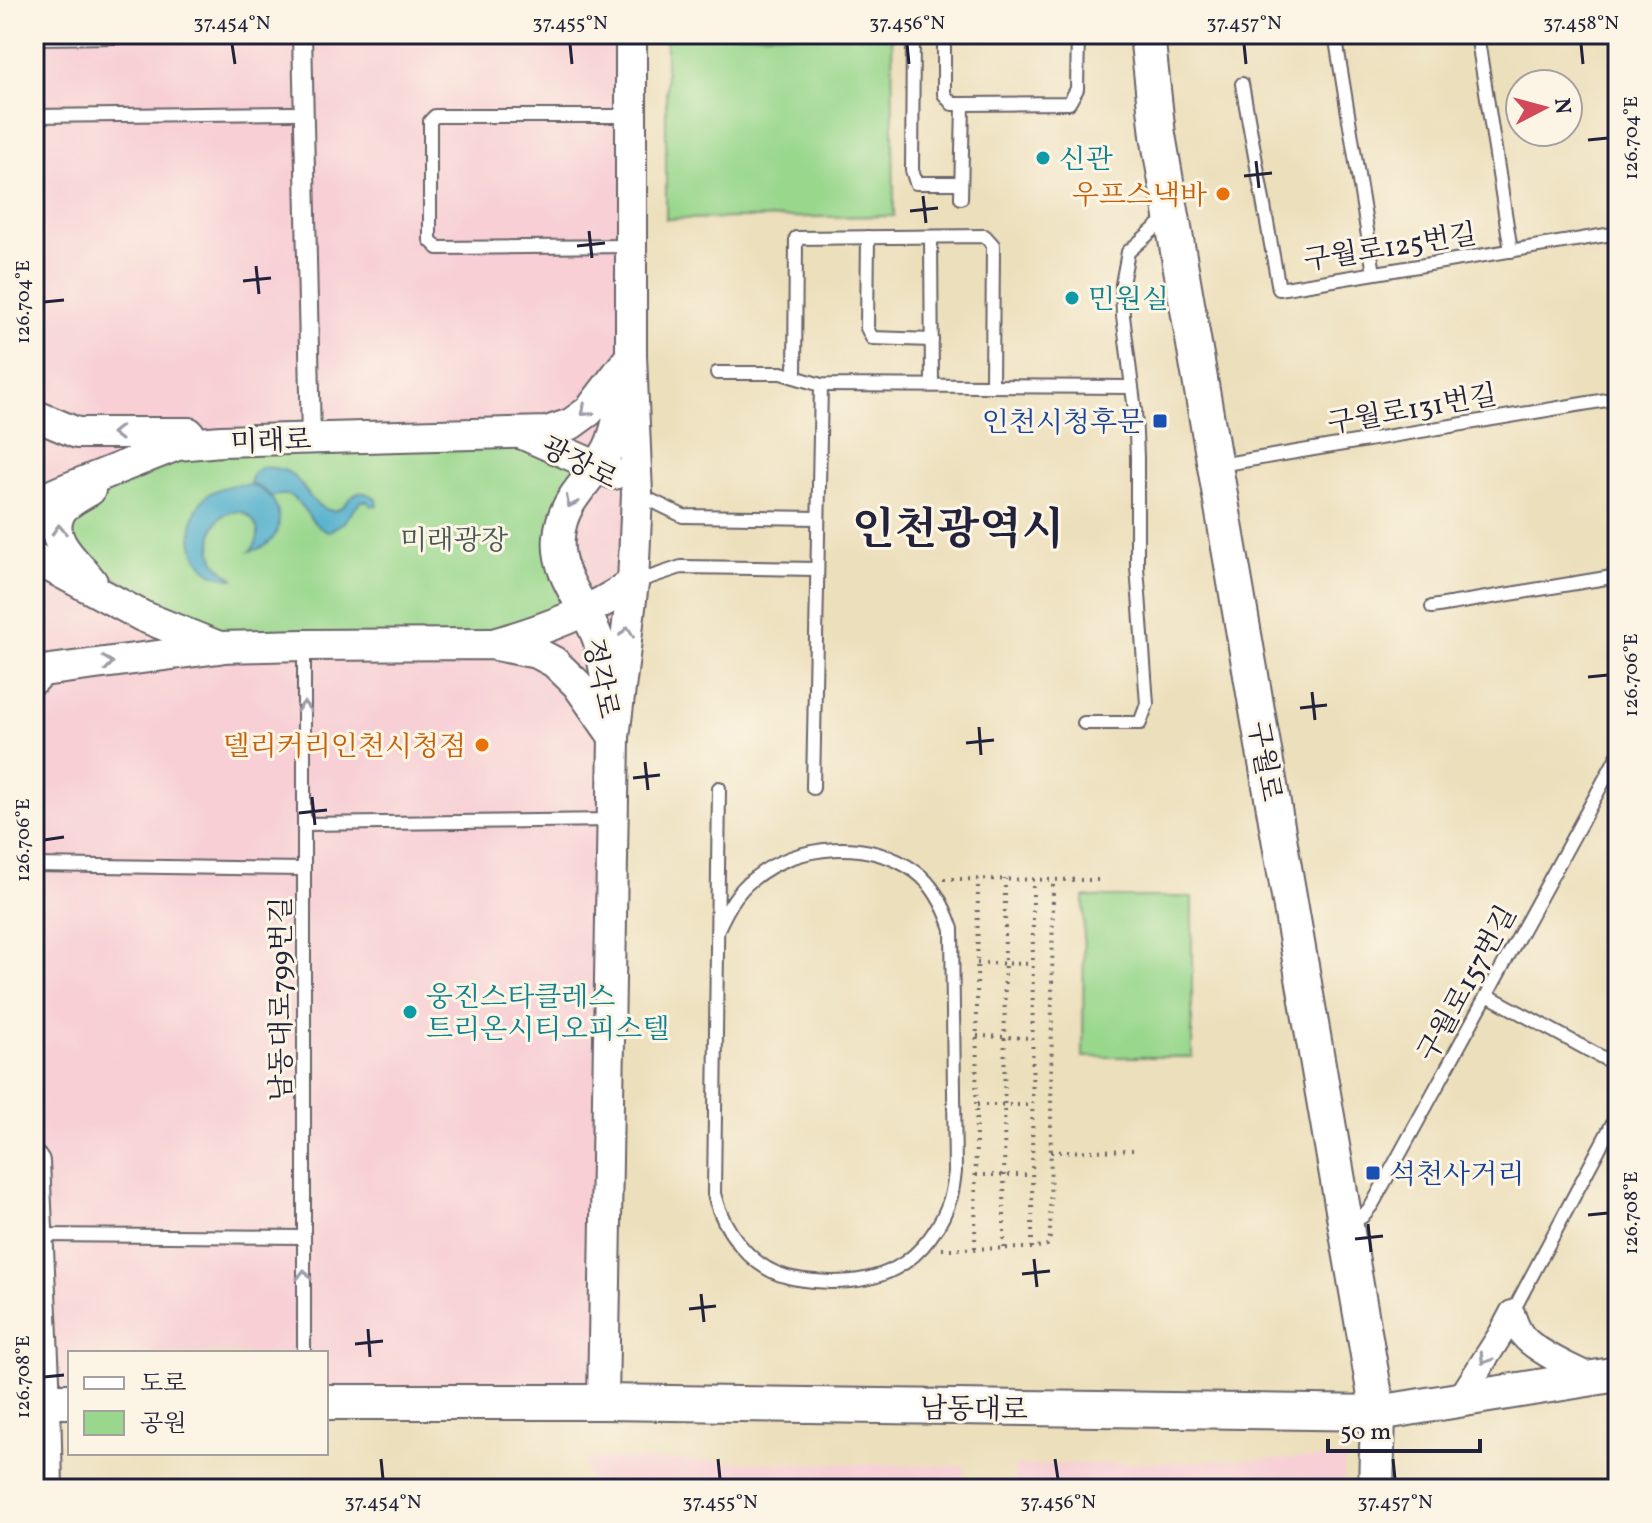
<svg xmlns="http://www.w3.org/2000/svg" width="1652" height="1523" viewBox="0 0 1652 1523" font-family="Vollkorn,'Noto Serif KR',serif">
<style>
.built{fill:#f7cfd5}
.green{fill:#99d78d;stroke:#5e7c64;stroke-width:2}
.water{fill:#4eaecc;stroke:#386884;stroke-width:2}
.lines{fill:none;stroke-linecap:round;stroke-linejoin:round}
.service-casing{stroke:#696468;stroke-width:16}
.pedestrian-casing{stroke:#696468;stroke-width:22}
.minor-casing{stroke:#696468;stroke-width:28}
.tertiary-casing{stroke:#696468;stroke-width:34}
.secondary-casing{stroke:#696468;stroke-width:38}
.path{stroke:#696468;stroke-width:4;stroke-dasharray:2 6;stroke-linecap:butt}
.service{stroke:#fff;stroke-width:12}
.pedestrian{stroke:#fff;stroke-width:18}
.minor{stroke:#fff;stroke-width:24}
.tertiary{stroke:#fff;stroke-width:30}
.secondary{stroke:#fff;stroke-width:34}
.oneway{stroke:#9c9ca7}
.ticks{fill:none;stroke:#22223b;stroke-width:3}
.culture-dot{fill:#0f9aa8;stroke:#fcf5e5;stroke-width:3}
.food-dot{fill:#e8710a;stroke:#fcf5e5;stroke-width:3}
.transit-dot{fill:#1a4fb4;stroke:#fcf5e5;stroke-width:3}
.labels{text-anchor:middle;stroke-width:6;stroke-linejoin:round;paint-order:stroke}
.culture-label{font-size:28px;fill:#0d838f;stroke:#fcf5e5;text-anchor:start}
.food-label{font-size:28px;fill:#c56008;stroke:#fcf5e5;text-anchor:end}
.street-label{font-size:28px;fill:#22223b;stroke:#fcf5e5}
.transit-label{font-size:28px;fill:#164399;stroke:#fcf5e5;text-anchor:end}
.park-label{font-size:28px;fill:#465854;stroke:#fcf5e5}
.town-label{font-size:44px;font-weight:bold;fill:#22223b;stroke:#fcf5e5}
.neatline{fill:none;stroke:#22223b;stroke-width:3}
.ticks-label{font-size:20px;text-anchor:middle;fill:#22223b}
</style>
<rect width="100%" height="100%" fill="#fcf5e5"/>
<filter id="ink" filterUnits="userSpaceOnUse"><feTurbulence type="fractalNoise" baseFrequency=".0125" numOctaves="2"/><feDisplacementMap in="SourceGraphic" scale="16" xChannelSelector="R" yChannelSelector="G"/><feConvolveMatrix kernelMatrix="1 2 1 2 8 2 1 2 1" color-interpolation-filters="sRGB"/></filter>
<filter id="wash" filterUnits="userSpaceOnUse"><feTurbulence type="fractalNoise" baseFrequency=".006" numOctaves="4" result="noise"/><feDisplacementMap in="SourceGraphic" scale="32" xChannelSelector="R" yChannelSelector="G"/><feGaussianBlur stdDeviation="1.8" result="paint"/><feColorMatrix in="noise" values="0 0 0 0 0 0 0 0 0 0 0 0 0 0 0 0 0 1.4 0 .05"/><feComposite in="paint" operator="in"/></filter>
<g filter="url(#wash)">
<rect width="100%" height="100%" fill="#ecdfbc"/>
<g class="built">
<polygon points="34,34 631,34 631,356 603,1402 326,1397 326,1353 70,1353 70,1392 34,1391"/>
<polygon points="1345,1457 1343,1489 1015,1489 1015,1466"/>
<polygon points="587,1459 964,1466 963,1489 587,1489"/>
</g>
<g class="green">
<polygon points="666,34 892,34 894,216 666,219"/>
<polygon points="520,433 597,466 566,511 585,611 491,644 219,647 75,550 69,531 75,512 108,493 221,441"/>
<polygon points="1084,897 1192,897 1192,1057 1083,1057"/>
</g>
<g class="water">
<path d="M263 467C271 468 281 468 288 472 305 482 308 505 329 510 350 515 349 478 376 499L377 505 371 506 367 501H361L344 522 328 532C300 521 305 485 271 497L264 490 250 483 254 472Z"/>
<path d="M233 485C239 485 247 484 253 486 287 497 289 545 250 551 265 537 257 518 240 511 233 512 226 512 221 517 210 527 209 549 215 561 219 569 228 574 235 579 227 578 217 576 210 572 186 556 186 511 209 494 216 489 225 487 233 485Z"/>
</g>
</g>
<g filter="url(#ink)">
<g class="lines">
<defs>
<g id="service">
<polyline points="913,34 912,170 916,183 961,183"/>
<polyline points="944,34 944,94 952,104 963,104 1069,103 1077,89 1078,34"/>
<polyline points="1335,34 1374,273"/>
<polyline points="1477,34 1511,251"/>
<polyline points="1242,84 1279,289 1618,233"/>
<polyline points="34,116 293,113"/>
<polyline points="961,198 963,104"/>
<polyline points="868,237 867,328 872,338 932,340"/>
<polyline points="931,237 932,385"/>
<polyline points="630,246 438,248 430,240 430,121 435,116 631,116"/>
<polyline points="717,373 781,373 821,385 1132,387"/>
<polyline points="795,377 796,238 985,236 993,245 992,386"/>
<polyline points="1219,465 1618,398"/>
<polyline points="640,495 683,516 818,518"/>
<polyline points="633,583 681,567 817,569"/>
<polyline points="1432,607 1618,576"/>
<polyline points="1084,723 1140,723 1147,704 1137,567 1137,457 1135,411 1123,316 1122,284 1128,252 1169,216"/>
<polyline points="813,788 821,385"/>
<polyline points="304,824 612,820"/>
<polyline points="34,865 304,869"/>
<path d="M718 929C727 910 736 892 753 879 797 843 870 838 916 872 935 886 945 908 952 929L955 1172C954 1180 953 1188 951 1196 943 1224 922 1254 896 1268 876 1279 854 1282 831 1282 817 1281 802 1281 788 1277 751 1268 723 1230 714 1194L719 788"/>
<polyline points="1487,995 1618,1066"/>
<polyline points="1348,1224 1362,1217 1372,1205 1618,755"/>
<polyline points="39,1235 304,1237"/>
<polyline points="1512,1313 1618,1113"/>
<polyline points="304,1353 304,645"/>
</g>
<g id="pedestrian">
<polyline points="302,34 311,439"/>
<polyline points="34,35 117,34"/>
</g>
<path id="minor" d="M1459 1400 1501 1334 1512 1313C1515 1321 1517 1329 1523 1336 1536 1352 1574 1368 1593 1378"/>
<g id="tertiary">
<polyline points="34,415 77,433 189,433"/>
<polyline points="523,434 614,474"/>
<path d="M90 490C81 496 63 504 59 515 47 541 78 563 92 582"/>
<polyline points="34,503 61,491 177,445 221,441 547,432 571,424 589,411 631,356"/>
<polyline points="34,558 142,616 219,647 304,645 491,644 537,653 554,662 577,684 614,737"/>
<path d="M497 643C544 629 592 612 633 583"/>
<polyline points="34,679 42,671 219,648"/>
<path d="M609 700C606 680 604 658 598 639 586 605 555 575 559 537 562 499 589 483 606 453 616 436 619 413 623 394"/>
<polyline points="34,1162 45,1401 47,1489"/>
<polyline points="603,1402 614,737 633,583 637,494 631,356 631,34"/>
</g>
<g id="secondary">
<polyline points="1147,34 1158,135 1378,1413 1376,1489"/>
<polyline points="34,1401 70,1401"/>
<polyline points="326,1402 603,1402 1378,1413 1618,1374"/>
</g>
</defs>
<use href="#service" class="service-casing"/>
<use href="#pedestrian" class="pedestrian-casing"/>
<use href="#minor" class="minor-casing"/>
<use href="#tertiary" class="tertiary-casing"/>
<use href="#secondary" class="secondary-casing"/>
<g class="path">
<polyline points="944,879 1098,880"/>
<polyline points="977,963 1032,964"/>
<polyline points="977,1036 1032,1038"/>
<polyline points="977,1105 1032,1105"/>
<polyline points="1051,1152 1135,1150"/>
<polyline points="976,1175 1032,1175"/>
<polyline points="975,1248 978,879"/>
<polyline points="1004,1248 1005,879"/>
<polyline points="1032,1248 1033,879"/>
<polyline points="942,1249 1032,1248 1047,1245 1050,1237 1053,879"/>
</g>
<use href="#service" class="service"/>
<use href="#pedestrian" class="pedestrian"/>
<use href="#minor" class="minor"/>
<use href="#tertiary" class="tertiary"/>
<use href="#secondary" class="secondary"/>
</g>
<defs><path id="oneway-chevron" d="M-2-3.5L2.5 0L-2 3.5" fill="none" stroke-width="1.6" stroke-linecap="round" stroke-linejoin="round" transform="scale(2)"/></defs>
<g class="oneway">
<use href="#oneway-chevron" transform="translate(586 411) rotate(137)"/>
<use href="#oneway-chevron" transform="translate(117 433) rotate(180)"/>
<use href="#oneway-chevron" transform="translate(571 502) rotate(116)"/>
<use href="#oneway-chevron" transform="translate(59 530) rotate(-92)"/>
<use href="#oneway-chevron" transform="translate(627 632) rotate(-83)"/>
<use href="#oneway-chevron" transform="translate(108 663) rotate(-8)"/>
<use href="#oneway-chevron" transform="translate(304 707) rotate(-90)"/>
<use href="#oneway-chevron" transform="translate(304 1275) rotate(-90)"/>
<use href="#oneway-chevron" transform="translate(1485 1359) rotate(122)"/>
</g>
</g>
<path class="ticks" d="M232 44 235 64M570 44 572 64M907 44 909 64M1244 44 1246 64M1581 44 1583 64M1588 140 1608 138M1256 161 1259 188M1244 176 1272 173M923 196 926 223M910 211 938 208M589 231 592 258M577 246 605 243M256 266 259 294M243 281 271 278M44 302 64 300M1588 677 1608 675M1312 692 1315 720M1300 708 1327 705M979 727 981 755M966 743 994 740M645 762 648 790M633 778 660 775M312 797 315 825M299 813 327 810M44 840 64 837M1588 1215 1608 1213M1368 1224 1371 1252M1355 1239 1383 1236M1034 1259 1037 1287M1022 1274 1050 1271M701 1294 704 1322M689 1309 716 1306M368 1329 370 1357M355 1344 383 1341M44 1377 64 1375M381 1459 383 1479M718 1459 720 1479M1055 1459 1058 1479M1393 1459 1395 1479"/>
<g class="culture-dot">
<circle cx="1043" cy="158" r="8"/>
<circle cx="1072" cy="298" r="8"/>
<circle cx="410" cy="1012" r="8"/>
</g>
<g class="food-dot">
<circle cx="1223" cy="194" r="8"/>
<circle cx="482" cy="745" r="8"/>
</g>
<g class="transit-dot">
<rect x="1152" y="413" width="16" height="16" rx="4"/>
<rect x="1365" y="1165" width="16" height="16" rx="4"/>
</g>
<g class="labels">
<g class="culture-label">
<text x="1059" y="168">신관</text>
<text x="1088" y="308">민원실</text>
<text x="426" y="1006">웅진스타클레스<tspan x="426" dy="32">트리온시티오피스텔</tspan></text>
</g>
<g class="food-label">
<text x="1207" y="204">우프스낵바</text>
<text x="466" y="755">델리커리인천시청점</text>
</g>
<g class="street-label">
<text transform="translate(1390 246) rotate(-9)" y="10">구월로125번길</text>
<text transform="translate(1412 408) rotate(-10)" y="10">구월로131번길</text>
<text transform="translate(271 440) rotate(-2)" y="10">미래로</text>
<text transform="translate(580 462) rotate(27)" y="10">광장로</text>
<text transform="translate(602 678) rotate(78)" y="10">정각로</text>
<text transform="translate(1266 761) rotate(80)" y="10">구월로</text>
<text transform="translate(1466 983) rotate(-61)" y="10">구월로157번길</text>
<text transform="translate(280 999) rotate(-90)" y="10">남동대로799번길</text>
<text transform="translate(974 1408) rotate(1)" y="10">남동대로</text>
</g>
<g class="transit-label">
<text x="1144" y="431">인천시청후문</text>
<text x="1389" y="1183" text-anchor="start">석천사거리</text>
</g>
<g class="park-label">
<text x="454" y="549">미래광장</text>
</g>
<g class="town-label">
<text x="958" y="543">인천광역시</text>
</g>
</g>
<rect width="1652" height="1523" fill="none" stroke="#fcf5e5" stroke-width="88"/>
<rect x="68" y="1351" width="260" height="104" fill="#fcf5e5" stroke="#a5a1a1" stroke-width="2"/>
<rect x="84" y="1377" width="40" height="12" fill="#ffffff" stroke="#a5a1a1" stroke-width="2"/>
<text x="140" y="1391" font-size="24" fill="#22223b">도로</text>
<rect x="84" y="1411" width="40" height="24" fill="#99d78d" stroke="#a5a1a1" stroke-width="2"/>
<text x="140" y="1431" font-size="24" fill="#22223b">공원</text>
<g transform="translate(1544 108) rotate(84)"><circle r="38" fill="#fcf5e5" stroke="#a5a1a1" stroke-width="2"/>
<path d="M0-6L14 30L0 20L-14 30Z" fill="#d1495b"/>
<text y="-12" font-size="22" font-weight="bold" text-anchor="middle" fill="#22223b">N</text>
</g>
<path d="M1328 1439v12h152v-12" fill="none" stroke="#22223b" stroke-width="4"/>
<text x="1340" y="1439" font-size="24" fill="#22223b" stroke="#fcf5e5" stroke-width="6" paint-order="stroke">50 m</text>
<rect x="44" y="44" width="1564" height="1435" class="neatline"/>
<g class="ticks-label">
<text x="232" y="29">37.454°N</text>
<text x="570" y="29">37.455°N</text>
<text x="907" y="29">37.456°N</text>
<text x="1244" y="29">37.457°N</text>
<text x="1581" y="29">37.458°N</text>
<text transform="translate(1630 138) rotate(-90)" y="7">126.704°E</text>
<text transform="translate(22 302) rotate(-90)" y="7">126.704°E</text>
<text transform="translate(1630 675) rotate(-90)" y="7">126.706°E</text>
<text transform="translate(22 840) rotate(-90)" y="7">126.706°E</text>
<text transform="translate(1630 1213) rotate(-90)" y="7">126.708°E</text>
<text transform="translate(22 1377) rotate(-90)" y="7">126.708°E</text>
<text x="383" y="1508">37.454°N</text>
<text x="720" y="1508">37.455°N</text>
<text x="1058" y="1508">37.456°N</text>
<text x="1395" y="1508">37.457°N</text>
</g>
</svg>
